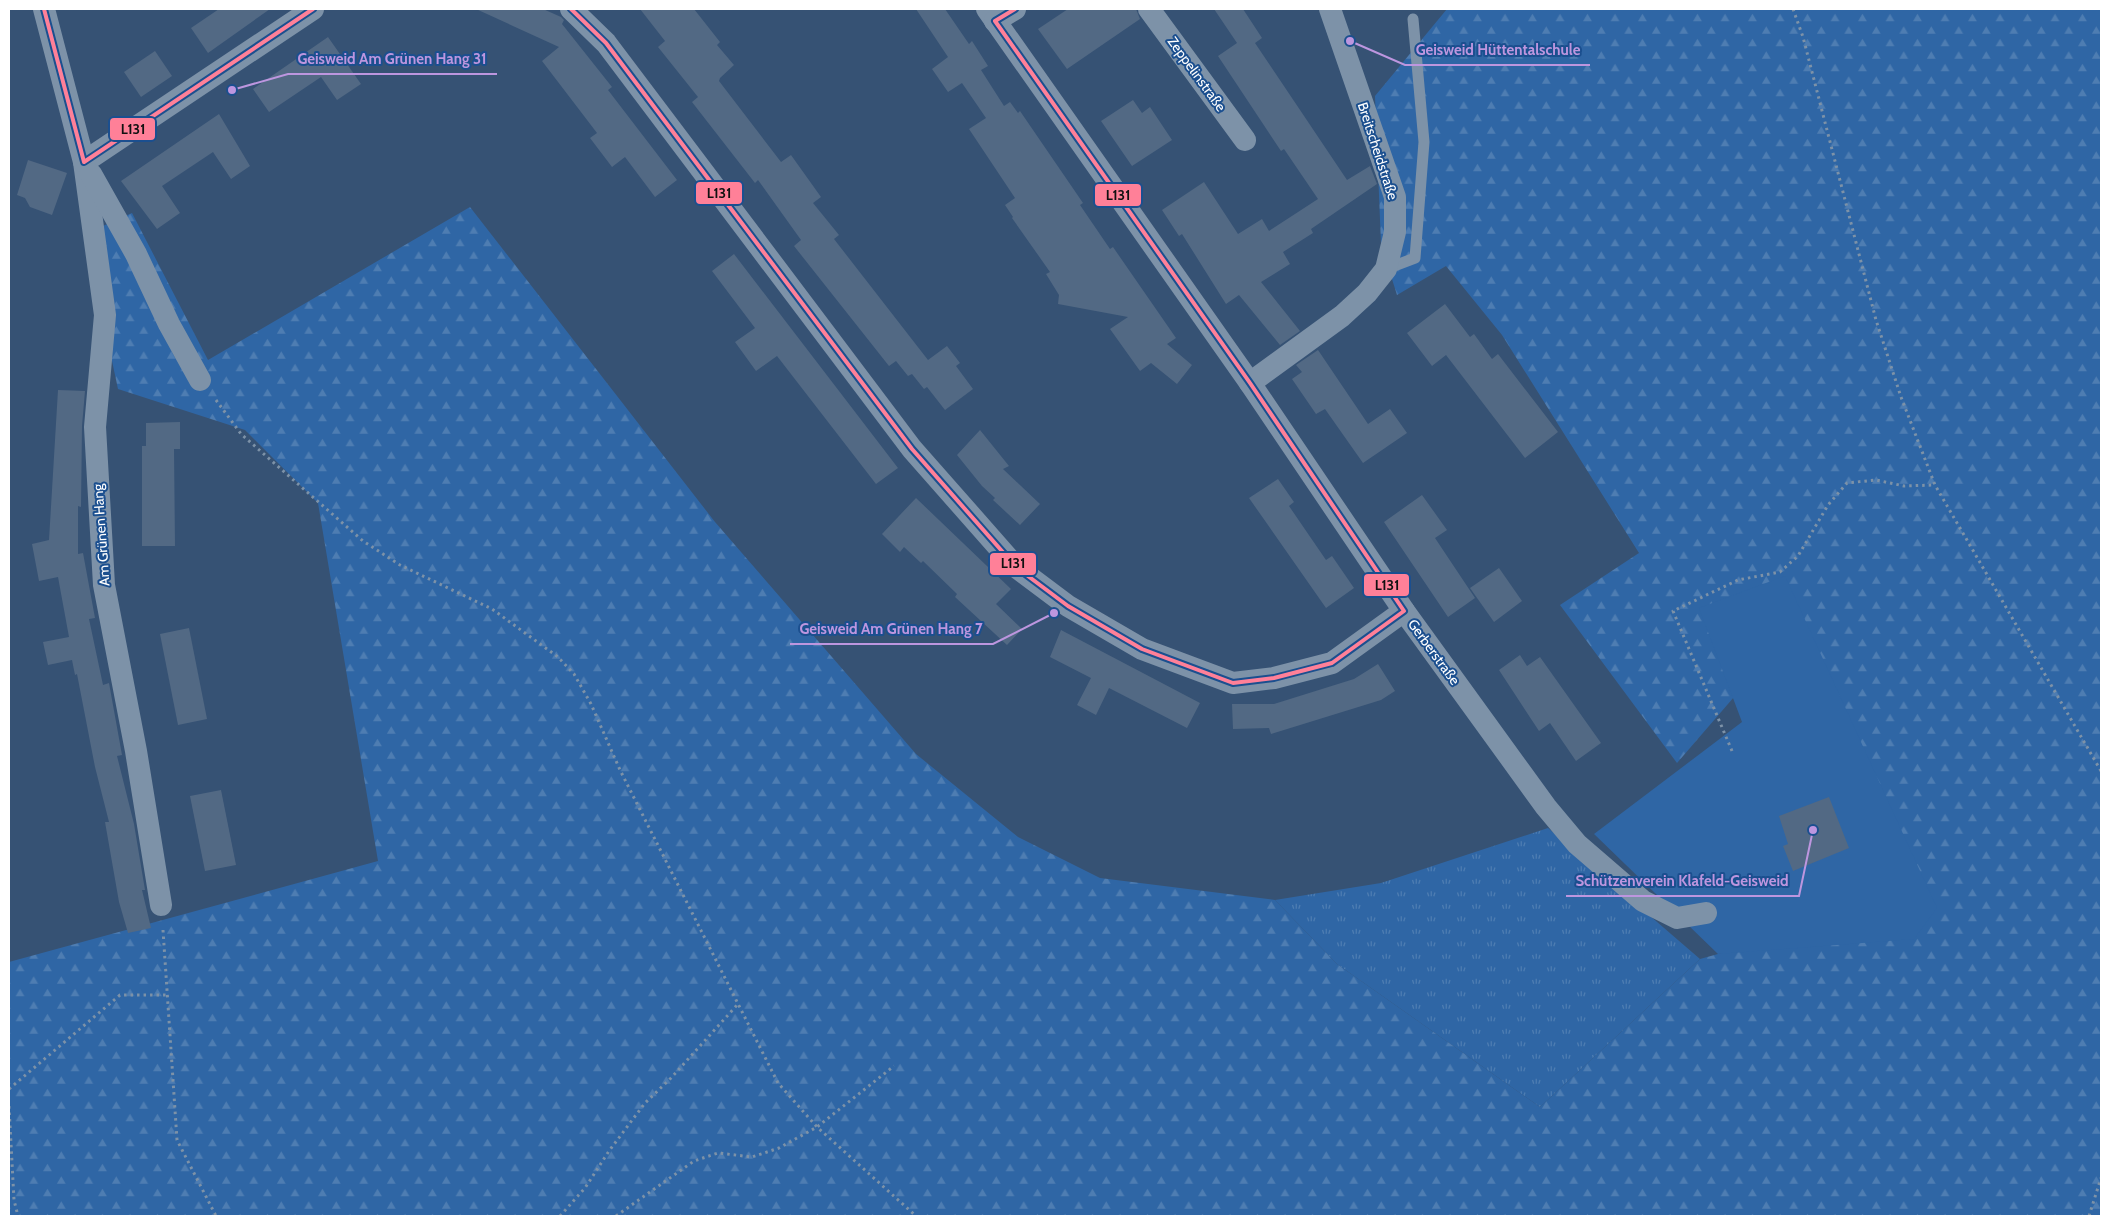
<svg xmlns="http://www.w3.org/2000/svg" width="2110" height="1225" viewBox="0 0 2110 1225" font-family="Cabin,sans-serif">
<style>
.grass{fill:url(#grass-tufts)}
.forest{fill:url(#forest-firs)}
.pitch{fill:#2f66a5}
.building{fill:#526984}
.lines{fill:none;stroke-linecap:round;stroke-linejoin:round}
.path{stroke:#7d92a8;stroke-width:3;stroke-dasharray:2.5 4;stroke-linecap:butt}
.service{stroke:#7d92a8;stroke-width:11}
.minor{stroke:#7d92a8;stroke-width:22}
.bus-1-casing{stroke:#1b4f8f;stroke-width:8}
.bus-1{stroke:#ff8098;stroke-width:4}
.labels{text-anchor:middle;stroke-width:4;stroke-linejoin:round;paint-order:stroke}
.street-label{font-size:14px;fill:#fff;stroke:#1b4f8f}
.leader{fill:none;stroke:#bd96df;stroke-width:2}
.callout-dot{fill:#bd96df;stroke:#1b4f8f;stroke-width:2}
.callout-label{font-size:15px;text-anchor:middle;font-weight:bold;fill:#bd96df;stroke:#1b4f8f;stroke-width:4;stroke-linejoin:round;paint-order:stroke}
.line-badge{stroke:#1b4f8f;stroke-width:2}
.pale-badge-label{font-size:14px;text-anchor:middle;font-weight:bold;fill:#111}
</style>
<defs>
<pattern id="grass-tufts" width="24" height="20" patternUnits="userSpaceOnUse" patternTransform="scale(1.25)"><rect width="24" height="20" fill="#2f66a5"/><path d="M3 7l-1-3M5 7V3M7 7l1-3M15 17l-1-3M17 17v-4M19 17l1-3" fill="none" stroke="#4e7db2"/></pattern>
<pattern id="forest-firs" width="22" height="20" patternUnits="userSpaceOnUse" patternTransform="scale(1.25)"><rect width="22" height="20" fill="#2f66a5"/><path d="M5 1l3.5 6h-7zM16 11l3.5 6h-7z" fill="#4e7db2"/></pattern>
</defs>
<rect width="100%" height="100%" fill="#365274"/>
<polygon class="grass" points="1548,828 1700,959 1540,1107 1337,964 1275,900 1381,883"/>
<polygon class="forest" points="1447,9 2101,9 2101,1216 9,1216 9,962 378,861 318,503 245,430 118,389 85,234 132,213 208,360 470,207 715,522 916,754 1018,837 1100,878 1275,900 1337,964 1540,1107 1700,959 1895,905 1785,638 1677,763 1560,605 1639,553 1502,335 1446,266 1397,295 1381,244 1375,96"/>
<polygon class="pitch" points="1785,576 1937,908 1914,939 1718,954 1594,834 1742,722 1699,608"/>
<g class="building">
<polygon points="219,9 270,9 208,53 191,28"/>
<polygon points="476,9 543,9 561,17 564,20 562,24 612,87 608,90 677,180 655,197 625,157 612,167 590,138 597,133 542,61 559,47"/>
<polygon points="640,9 694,9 720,42 717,45 734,65 720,78 719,81 781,162 791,155 821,197 813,203 839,235 834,239 928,360 947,346 960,363 956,366 973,389 945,410 927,387 924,389 912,374 908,376 896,361 889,366 794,246 801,240 758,180 755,183 692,102 698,97 658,47 665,41"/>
<polygon points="916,9 945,9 969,44 972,41 988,66 981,70 1004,106 1010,102 1018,113 1020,111 1083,203 1080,205 1110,249 1113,247 1176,338 1167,344 1192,365 1177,384 1151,363 1140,371 1110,329 1128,317 1058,304 1059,295 1046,274 1050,272 1012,218 1013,217 1005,205 1015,198 969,129 986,118 962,83 948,92 932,69 948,57"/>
<polygon points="1068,9 1136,9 1140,19 1067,69 1038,29"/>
<polygon points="1214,9 1243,9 1262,38 1255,43 1347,180 1370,166 1377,184 1311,229 1313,233 1283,252 1290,264 1261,282 1300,331 1280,345 1239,295 1226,304 1182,234 1179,236 1162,210 1204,182 1238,234 1262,219 1269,231 1318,199 1284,149 1281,151 1218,56 1237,43"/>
<polygon points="328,37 361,84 337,100 321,77 269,112 253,89"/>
<polygon points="155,51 172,76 141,97 124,72"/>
<polygon points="1133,100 1142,113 1150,107 1172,140 1132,166 1101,121"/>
<polygon points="219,114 250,166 231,179 213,152 162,186 180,213 157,229 121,181"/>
<polygon points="28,160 67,173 52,215 30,207 25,198 17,195"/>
<polygon points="734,254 898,468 876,484 777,356 756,371 735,342 755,328 712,271"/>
<polygon points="1445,304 1470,337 1474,334 1492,359 1498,354 1558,432 1525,458 1446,355 1432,366 1407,333"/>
<polygon points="1318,350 1368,424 1390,409 1407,433 1363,463 1325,409 1316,414 1292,379 1302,372 1296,365"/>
<polygon points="58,390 85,391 82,426 81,507 78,506 78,554 83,553 95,618 89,619 103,685 109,683 122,755 117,756 134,824 145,890 142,890 151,928 128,933 119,902 105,822 109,822 95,767 77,674 75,675 72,660 48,665 43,642 69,637 58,577 39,581 32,544 49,540"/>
<polygon points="180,422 180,449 174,449 175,546 142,546 142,446 146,446 146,423"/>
<polygon points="980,430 1009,466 1003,469 1040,504 1020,525 993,500 995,498 982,486 957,455"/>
<polygon points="1278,479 1294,502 1289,506 1326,560 1332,556 1354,588 1326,608 1249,498"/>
<polygon points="1422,495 1447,530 1435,538 1475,598 1448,617 1384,522"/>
<polygon points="916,498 1011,589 996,604 1022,629 1007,645 955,597 957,594 923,561 921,563 904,547 900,552 882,534"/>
<polygon points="1499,568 1522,601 1494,622 1470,588"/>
<polygon points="189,628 207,719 178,725 160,634"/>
<polygon points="1061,630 1200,703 1187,728 1109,688 1096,715 1077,705 1091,678 1050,657"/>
<polygon points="1520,655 1527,666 1540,657 1601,743 1576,761 1550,723 1539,731 1499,670"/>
<polygon points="1378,664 1395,691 1381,700 1271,734 1269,728 1233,729 1232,704 1274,704 1354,679"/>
<polygon points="221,790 236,865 205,871 190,796"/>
<polygon points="1829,797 1849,848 1793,871 1783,846 1788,844 1779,816"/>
</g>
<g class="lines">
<g class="path">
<polyline points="1793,9 1803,37 1876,320 1901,397 1935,485 2101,771"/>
<polyline points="216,400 241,434 363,541 400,565 492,609 558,657 574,674 591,704 620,770 778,1083 817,1127 916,1216"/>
<polyline points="1732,751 1673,611 1738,580 1780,572 1798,556 1828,505 1847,483 1876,480 1904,486 1935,485"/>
<polyline points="163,930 177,1140 216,1216"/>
<polyline points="9,1089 120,995 167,995"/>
<polyline points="9,1106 14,1200 18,1216"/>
<polyline points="560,1216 585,1188 609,1151 645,1103 671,1078 738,1004"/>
<polyline points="616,1216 694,1161 718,1153 752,1157 779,1148 817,1127 894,1066"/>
<polyline points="2089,1216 2101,1178"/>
</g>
<polyline class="service" points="1386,269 1415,258 1424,142 1413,19"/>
<g class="minor">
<polyline points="44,9 84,162 105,315 95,427 104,585 136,751 161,905"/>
<polyline points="571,9 606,43 912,449 1016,567 1068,606 1142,649 1233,683 1274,678 1332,663 1404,611"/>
<polyline points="987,9 1250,383 1404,611 1546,807 1577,844 1643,901 1677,918 1706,913"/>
<polyline points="1149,9 1245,140"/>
<polyline points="995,21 1015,9"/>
<polyline points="84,162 313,9"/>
<polyline points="91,174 136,254 169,324 200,380"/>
<polyline points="1250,383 1342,316 1367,293 1386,269 1395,232 1395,197 1330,9"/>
</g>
<defs>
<g id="bus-1">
<polyline points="44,9 84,162 313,9"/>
<polyline points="571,9 606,43 912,449 1016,567 1068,606 1142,649 1233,683 1274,678 1332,663 1404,611 1250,383 995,21 1015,9"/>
</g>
</defs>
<use href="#bus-1" class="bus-1-casing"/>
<use href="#bus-1" class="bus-1"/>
</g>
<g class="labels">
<g class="street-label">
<text transform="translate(1197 74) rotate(54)" y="5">Zeppelinstraße</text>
<text transform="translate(1378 151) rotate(72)" y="5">Breitscheidstraße</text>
<text transform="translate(101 535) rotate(-94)" y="5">Am Grünen Hang</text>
<text transform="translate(1434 652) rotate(54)" y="5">Gerberstraße</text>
</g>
</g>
<path class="leader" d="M1350 41L1405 65H1590M232 90L288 74H497M1054 613L993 644H790M1813 830L1799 896H1566"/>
<g class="callout-dot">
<circle cx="1350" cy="41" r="5"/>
<circle cx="232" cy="90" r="5"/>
<circle cx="1054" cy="613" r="5"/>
<circle cx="1813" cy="830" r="5"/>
</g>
<g class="callout-label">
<text x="1498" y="55">Geisweid Hüttentalschule</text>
<text x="392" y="64">Geisweid Am Grünen Hang 31</text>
<text x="891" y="634">Geisweid Am Grünen Hang 7</text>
<text x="1682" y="886">Schützenverein Klafeld-Geisweid</text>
</g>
<g class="line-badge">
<rect x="109" y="117" width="47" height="24" rx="5" fill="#ff8098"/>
<rect x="695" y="181" width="48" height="24" rx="5" fill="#ff8098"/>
<rect x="1094" y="183" width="48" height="24" rx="5" fill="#ff8098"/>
<rect x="989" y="552" width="48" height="24" rx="5" fill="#ff8098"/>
<rect x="1363" y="573" width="47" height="24" rx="5" fill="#ff8098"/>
</g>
<g class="pale-badge-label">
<text x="133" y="134">L131</text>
<text x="719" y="198">L131</text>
<text x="1118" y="200">L131</text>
<text x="1013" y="568">L131</text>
<text x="1387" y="590">L131</text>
</g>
<rect width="2110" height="1225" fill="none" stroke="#ffffff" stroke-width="20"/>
</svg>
